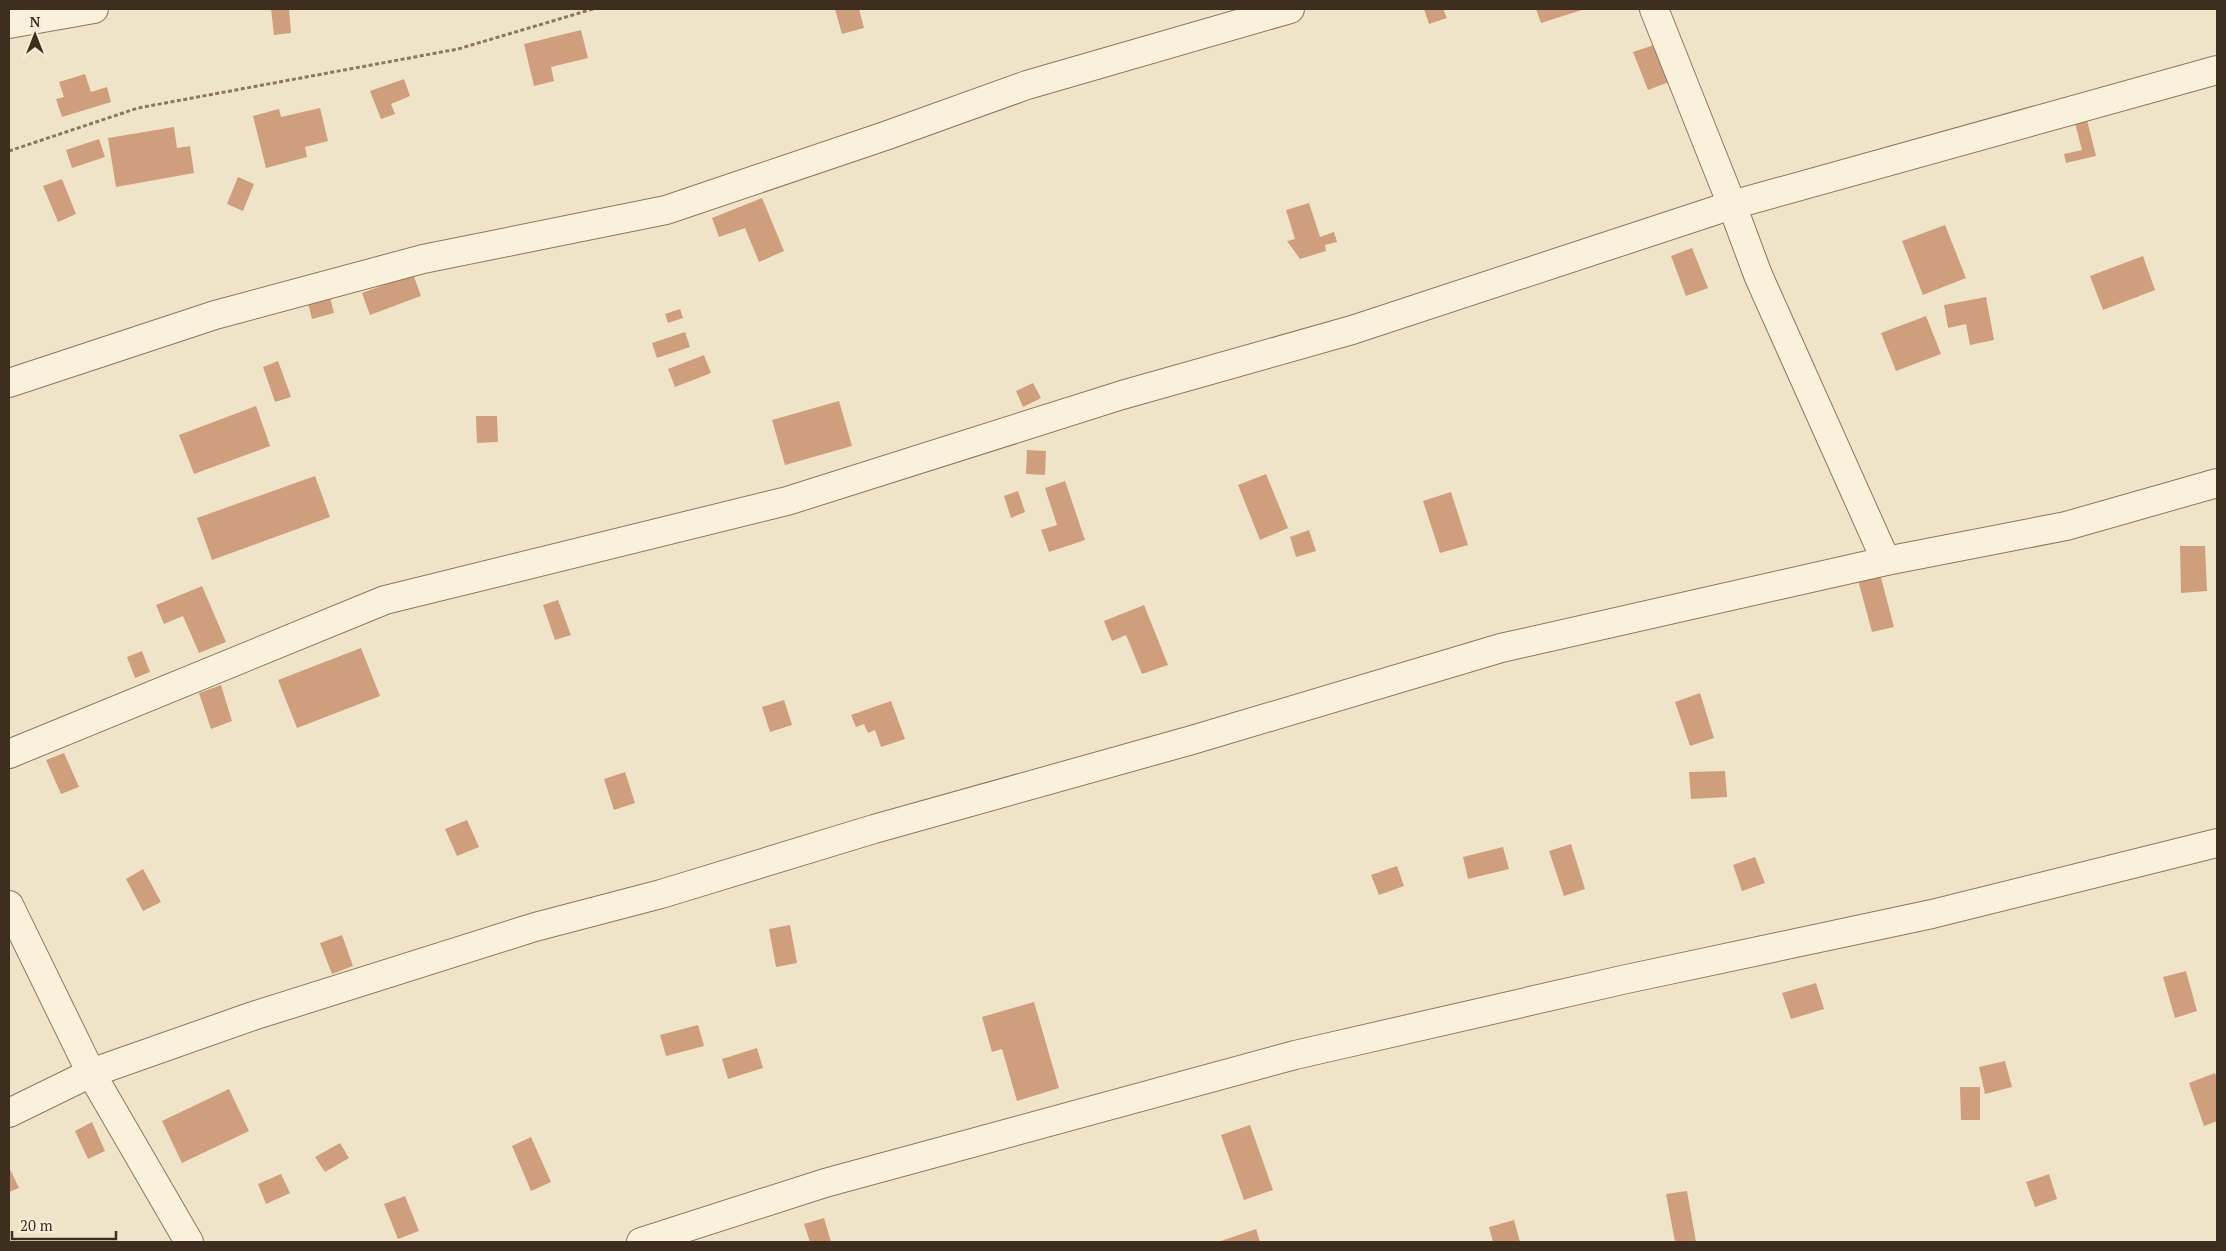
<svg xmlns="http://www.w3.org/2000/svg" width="2226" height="1251" viewBox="0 0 2226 1251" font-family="'PT Serif',serif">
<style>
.building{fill:#cf9f7d}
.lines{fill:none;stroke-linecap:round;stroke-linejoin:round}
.minor-casing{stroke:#8d765c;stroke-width:30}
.path{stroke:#8d765c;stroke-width:3;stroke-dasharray:4 2.5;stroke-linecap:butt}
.minor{stroke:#faf1dc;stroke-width:28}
</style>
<rect width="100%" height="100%" fill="#f0e4c8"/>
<g class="building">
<polygon points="271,9 289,9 291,33 274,35"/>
<polygon points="835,9 859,9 864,28 842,34"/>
<polygon points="1424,9 1443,9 1447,18 1429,24"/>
<polygon points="1536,9 1585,9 1541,23"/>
<polygon points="581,30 588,58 551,67 554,81 534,86 524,44"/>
<polygon points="1654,45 1669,82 1648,90 1633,52"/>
<polygon points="85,74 91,92 107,87 111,102 62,117 56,99 64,97 59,82"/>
<polygon points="404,79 410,96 391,104 395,114 381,119 370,91"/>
<polygon points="320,108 328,141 305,147 307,157 266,168 253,116 279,109 281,117"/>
<polygon points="2087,120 2096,156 2066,163 2064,154 2082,150 2075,123"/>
<polygon points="174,127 177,148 190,146 194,173 116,187 108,138"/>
<polygon points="99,139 105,157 72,168 66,150"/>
<polygon points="238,177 254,184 243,211 227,204"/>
<polygon points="62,179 76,214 58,222 43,186"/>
<polygon points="762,198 784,251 759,262 745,228 719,237 712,218"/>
<polygon points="1309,203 1320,237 1334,232 1337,242 1325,245 1326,251 1300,259 1287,241 1295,239 1286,210"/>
<polygon points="1945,225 1966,278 1923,295 1902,241"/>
<polygon points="1692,248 1708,288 1686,296 1671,256"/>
<polygon points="2143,256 2155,290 2103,310 2090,276"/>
<polygon points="413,274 421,296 370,315 362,293"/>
<polygon points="329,293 334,313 312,319 307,299"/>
<polygon points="1986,297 1994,340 1970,345 1966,324 1948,328 1944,305"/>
<polygon points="680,309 683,318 668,323 665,314"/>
<polygon points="1926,316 1941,354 1896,371 1881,333"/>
<polygon points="685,332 690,347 657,358 652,343"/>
<polygon points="704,355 711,373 675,387 668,369"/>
<polygon points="278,361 291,397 275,402 263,367"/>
<polygon points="1033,383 1041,398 1023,407 1016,391"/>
<polygon points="839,401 852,446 785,465 772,420"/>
<polygon points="256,406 270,446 194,474 179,435"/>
<polygon points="476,416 497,416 498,442 477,443"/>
<polygon points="1027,450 1046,451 1045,475 1026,474"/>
<polygon points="1266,474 1288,528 1260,540 1238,485"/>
<polygon points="315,476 330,517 212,560 197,518"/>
<polygon points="1065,481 1085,540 1049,552 1041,530 1057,525 1045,488"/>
<polygon points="1018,491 1025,512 1011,518 1004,496"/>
<polygon points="1451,492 1468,545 1440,553 1423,501"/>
<polygon points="1309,530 1316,551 1296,557 1290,537"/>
<polygon points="2180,546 2205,546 2207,591 2181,593"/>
<polygon points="1880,574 1894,627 1872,632 1858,580"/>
<polygon points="202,586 226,642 199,653 183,616 164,624 156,605"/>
<polygon points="558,600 571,635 555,640 543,605"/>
<polygon points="1144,605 1168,665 1142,674 1126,635 1112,641 1104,621"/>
<polygon points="361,648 380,696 297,728 278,680"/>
<polygon points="142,651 150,672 135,678 127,657"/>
<polygon points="221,685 232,721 211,729 199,693"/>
<polygon points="1700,693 1714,738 1690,746 1675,702"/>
<polygon points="784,700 792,725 770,732 762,707"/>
<polygon points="891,701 905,739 881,747 875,730 868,733 864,724 856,727 851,715"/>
<polygon points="64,753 79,787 61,794 46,760"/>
<polygon points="1725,771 1727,797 1691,799 1689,772"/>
<polygon points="625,772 635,803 614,810 604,779"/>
<polygon points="467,820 479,847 457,856 445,829"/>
<polygon points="1571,844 1585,889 1564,896 1549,851"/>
<polygon points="1503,847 1509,869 1468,879 1463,857"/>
<polygon points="1755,857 1765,883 1742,891 1733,865"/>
<polygon points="1397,866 1404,886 1379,895 1371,875"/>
<polygon points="143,869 161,902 143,911 126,879"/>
<polygon points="790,925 797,963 776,967 769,929"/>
<polygon points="342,935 353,966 332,974 320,943"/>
<polygon points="2186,971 2197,1011 2175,1018 2163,977"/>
<polygon points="1816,983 1824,1009 1791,1019 1782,993"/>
<polygon points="1034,1002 1059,1088 1017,1101 1002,1049 992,1052 982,1017"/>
<polygon points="698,1025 704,1046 666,1056 660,1035"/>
<polygon points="757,1048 763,1068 728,1079 722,1059"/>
<polygon points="2005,1061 2012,1087 1985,1094 1979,1067"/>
<polygon points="2215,1073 2217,1079 2217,1121 2204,1126 2189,1083"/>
<polygon points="1960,1087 1980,1087 1980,1120 1961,1120"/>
<polygon points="229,1089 249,1131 182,1163 162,1121"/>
<polygon points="92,1122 105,1151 88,1159 75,1131"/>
<polygon points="1250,1125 1273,1190 1244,1200 1221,1135"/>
<polygon points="531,1137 551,1182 531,1191 512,1146"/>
<polygon points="340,1143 349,1158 325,1172 315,1157"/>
<polygon points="9,1167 19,1188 9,1192"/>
<polygon points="281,1174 290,1193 266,1204 258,1184"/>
<polygon points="2049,1174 2057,1199 2035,1207 2026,1182"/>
<polygon points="1687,1191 1696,1242 1675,1242 1666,1194"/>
<polygon points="405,1196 419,1231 398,1239 384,1204"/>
<polygon points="824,1218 831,1242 810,1242 804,1224"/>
<polygon points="1514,1220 1520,1242 1493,1242 1489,1227"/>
<polygon points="1256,1229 1260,1242 1218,1242"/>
</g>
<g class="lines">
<defs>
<g id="minor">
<polyline points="9,24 94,9"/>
<polyline points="9,383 215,315 423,259 666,210 885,136 1027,85 1290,9"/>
<polyline points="1886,561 2066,526 2217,483"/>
<polyline points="9,754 385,600 787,501 1122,395 1352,330 1732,205 2217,70"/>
<polyline points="9,905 91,1073 189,1242"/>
<polyline points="9,1113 91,1073 253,1016 535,927 661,894 874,829 1192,740 1501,648 1886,561 1758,275 1732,205 1654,9"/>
<polyline points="641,1242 825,1183 1295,1055 1622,980 1932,914 2217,843"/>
</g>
</defs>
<use href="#minor" class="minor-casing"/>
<polyline class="path" points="9,151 138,108 458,49 593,9"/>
<use href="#minor" class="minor"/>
</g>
<rect width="2226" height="1251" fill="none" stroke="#3d2e20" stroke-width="20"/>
<g transform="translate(35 35)" stroke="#f7eed8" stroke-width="4" paint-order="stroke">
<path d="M0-4L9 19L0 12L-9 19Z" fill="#3d2e20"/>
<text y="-8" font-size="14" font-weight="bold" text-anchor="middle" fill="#3d2e20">N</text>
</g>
<path d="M12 1231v8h104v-8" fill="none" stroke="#3d2e20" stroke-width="2.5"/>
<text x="20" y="1231" font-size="15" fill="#3d2e20" stroke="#f7eed8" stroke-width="4" paint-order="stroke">20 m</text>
</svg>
